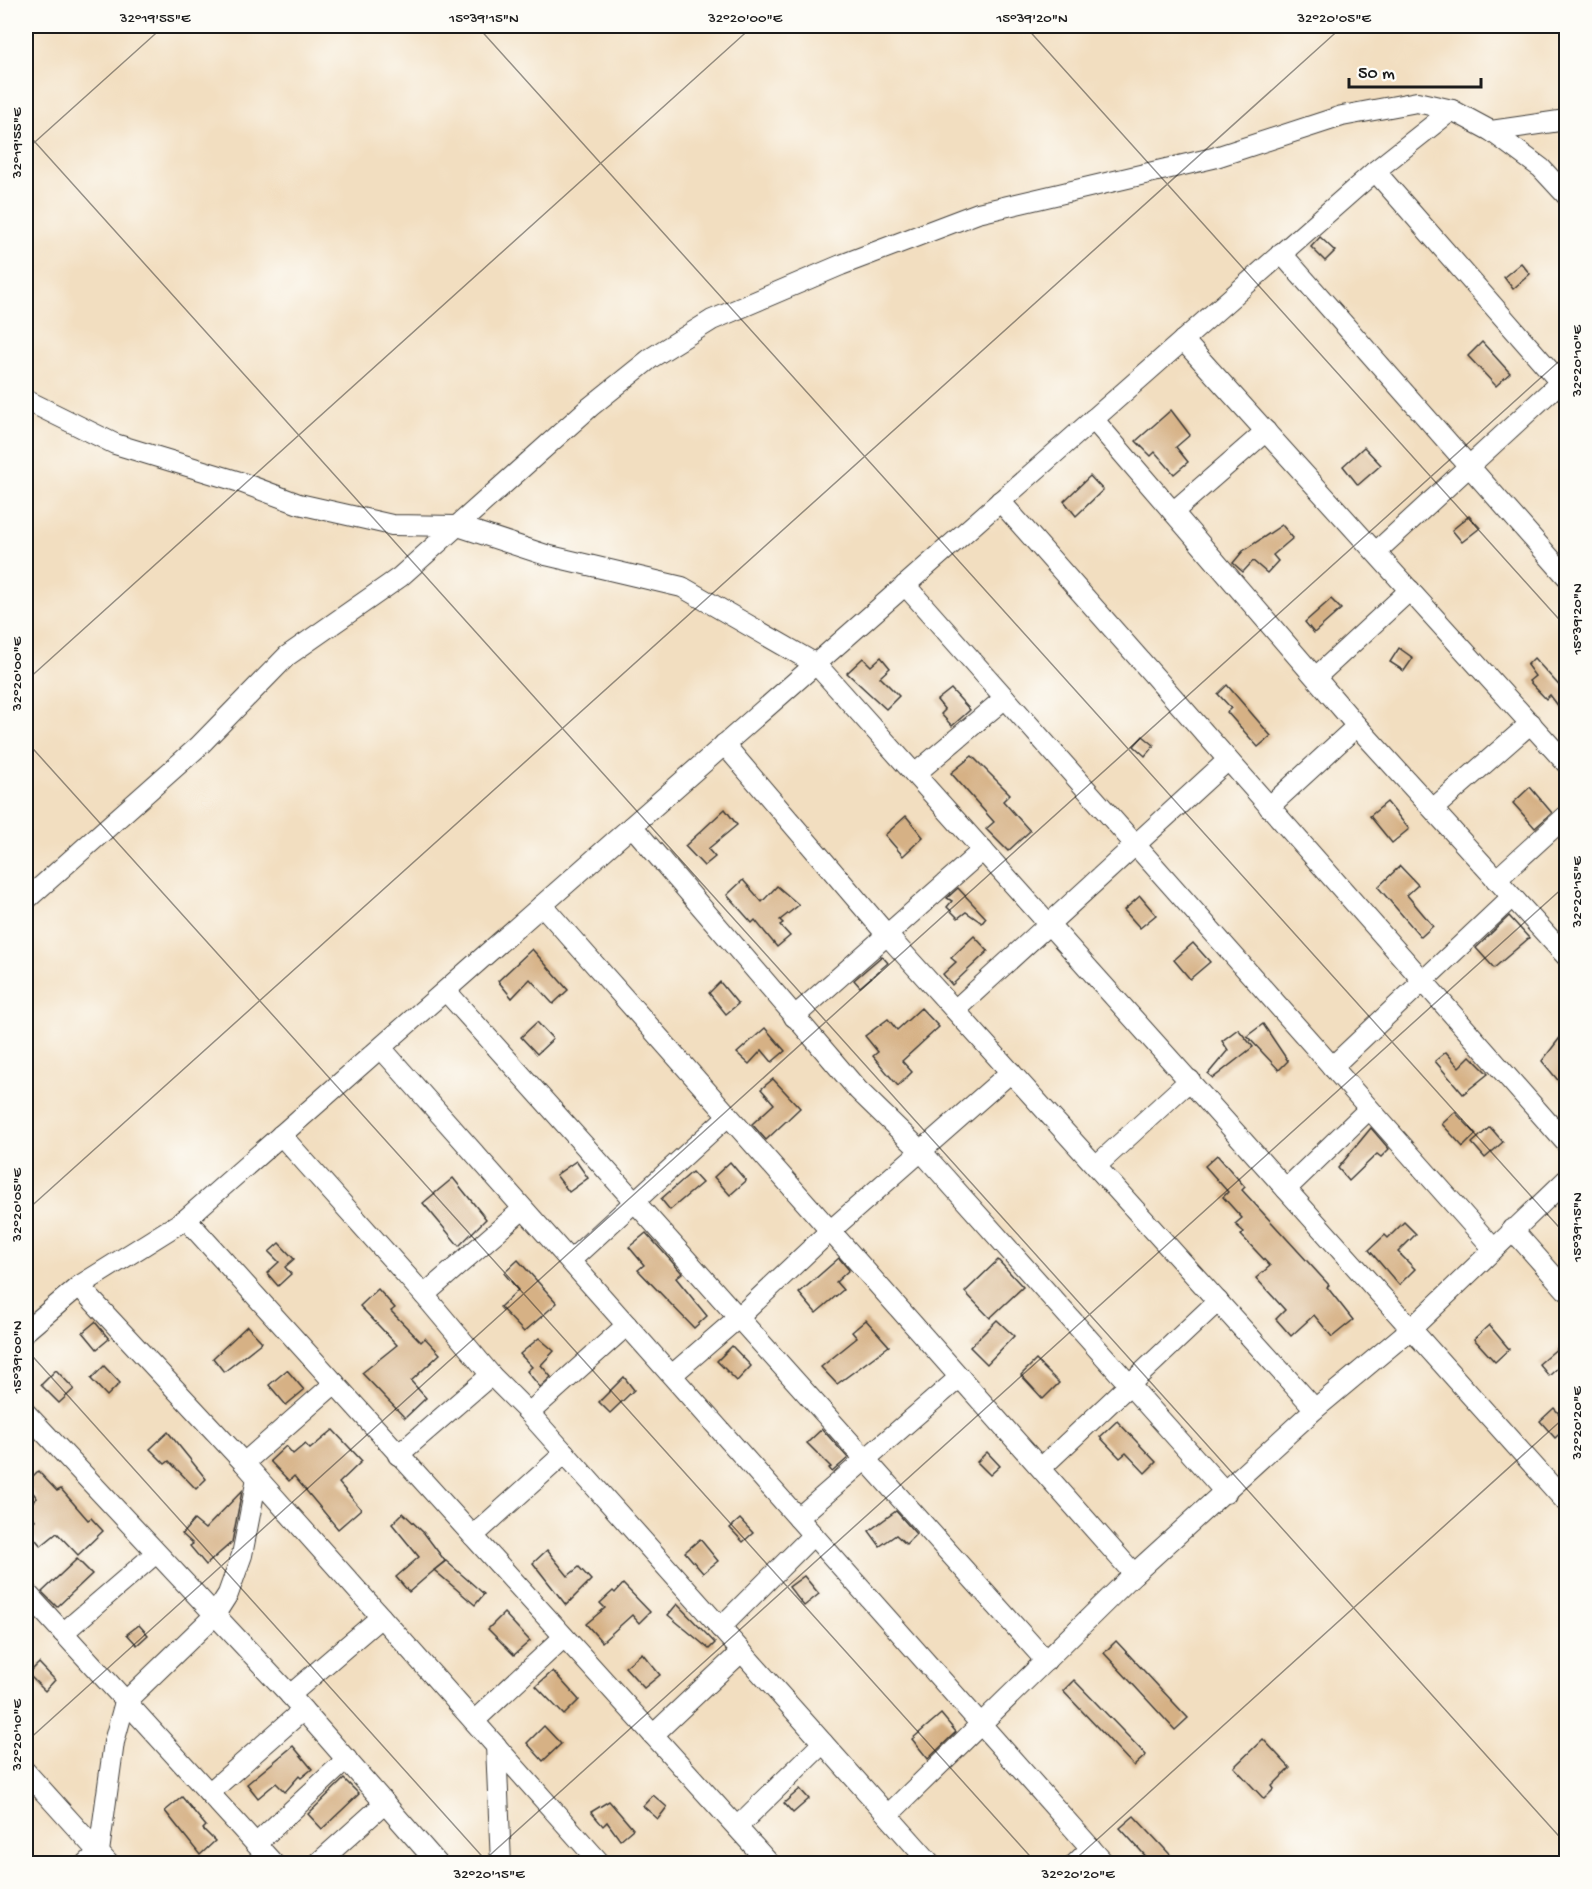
<svg xmlns="http://www.w3.org/2000/svg" width="1592" height="1889" viewBox="0 0 1592 1889" font-family="'Gochi Hand',sans-serif">
<style>
.building{fill:#d6b185}
.lines{fill:none;stroke-linecap:round;stroke-linejoin:round}
.minor-casing{stroke:#3c3935;stroke-width:22}
.minor{stroke:#fff;stroke-width:20}
.ticks{fill:none;stroke:#1c1c1c;stroke-width:1.5;stroke-opacity:0.45}
.neatline{fill:none;stroke:#1c1c1c;stroke-width:2}
.ticks-label{font-size:15px;text-anchor:middle;fill:#1c1c1c}
</style>
<rect width="100%" height="100%" fill="#fdfcf7"/>
<filter id="ink" filterUnits="userSpaceOnUse"><feTurbulence type="fractalNoise" baseFrequency=".0167" numOctaves="2"/><feDisplacementMap in="SourceGraphic" scale="12" xChannelSelector="R" yChannelSelector="G"/><feConvolveMatrix kernelMatrix="1 2 1 2 8 2 1 2 1" color-interpolation-filters="sRGB"/></filter>
<filter id="wash" filterUnits="userSpaceOnUse"><feTurbulence type="fractalNoise" baseFrequency=".008" numOctaves="4" result="noise"/><feDisplacementMap in="SourceGraphic" scale="24" xChannelSelector="R" yChannelSelector="G"/><feGaussianBlur stdDeviation="1.35" result="paint"/><feColorMatrix in="noise" values="0 0 0 0 0 0 0 0 0 0 0 0 0 0 0 0 0 1.4 0 .05"/><feComposite in="paint" operator="in"/></filter>
<g filter="url(#wash)">
<rect width="100%" height="100%" fill="#f2dec0"/>
<g id="blocks">
<g class="building">
<polygon points="1320,237 1335,251 1325,261 1311,247"/>
<polygon points="1521,263 1530,274 1513,289 1504,277"/>
<polygon points="1482,342 1510,373 1496,386 1468,356"/>
<polygon points="1171,410 1190,435 1176,447 1188,462 1174,474 1155,452 1151,456 1136,441"/>
<polygon points="1364,447 1381,465 1358,485 1343,466"/>
<polygon points="1090,476 1103,490 1076,516 1064,501"/>
<polygon points="1469,516 1480,528 1462,542 1452,530"/>
<polygon points="1282,525 1293,538 1273,555 1278,561 1267,573 1253,561 1243,572 1233,563 1243,551"/>
<polygon points="1331,599 1341,609 1314,633 1305,622"/>
<polygon points="1399,648 1413,658 1404,671 1390,662"/>
<polygon points="881,657 890,668 880,677 899,696 886,709 847,673 863,658 871,666"/>
<polygon points="1534,658 1566,693 1566,716 1550,695 1546,699 1529,681 1535,676 1527,665"/>
<polygon points="1227,685 1271,736 1258,747 1227,712 1231,708 1218,694"/>
<polygon points="951,689 970,710 952,726 941,714 945,710 937,700"/>
<polygon points="1143,736 1154,745 1145,756 1134,746"/>
<polygon points="972,756 1010,794 1003,801 1030,831 1008,851 986,829 994,822 951,773"/>
<polygon points="1530,787 1552,813 1535,828 1513,803"/>
<polygon points="1387,802 1409,829 1392,843 1370,816"/>
<polygon points="725,809 737,825 708,849 715,857 704,866 685,846"/>
<polygon points="906,816 923,837 903,856 885,835"/>
<polygon points="1400,866 1418,885 1407,895 1433,926 1421,937 1378,887"/>
<polygon points="743,880 762,902 777,886 799,905 780,920 783,923 780,925 790,936 777,947 755,920 752,923 727,895"/>
<polygon points="958,888 986,918 982,923 966,912 958,918 947,907 952,901 947,898"/>
<polygon points="1140,896 1156,915 1140,928 1124,910"/>
<polygon points="1509,916 1529,938 1494,968 1476,948"/>
<polygon points="974,936 988,951 952,985 943,974 956,962 951,958"/>
<polygon points="1193,943 1210,962 1190,979 1174,960"/>
<polygon points="532,949 568,990 553,1004 530,979 512,998 498,981"/>
<polygon points="882,956 888,963 860,987 854,980"/>
<polygon points="720,982 738,1004 726,1014 709,993"/>
<polygon points="921,1008 939,1027 902,1061 912,1072 898,1086 873,1056 878,1052 865,1036 888,1019 897,1030"/>
<polygon points="537,1022 553,1039 537,1054 521,1037"/>
<polygon points="1263,1024 1288,1061 1279,1070 1247,1036"/>
<polygon points="765,1028 785,1051 772,1062 762,1050 749,1064 737,1053"/>
<polygon points="1238,1029 1253,1047 1213,1078 1208,1074 1228,1050 1222,1041"/>
<polygon points="1566,1030 1566,1090 1542,1061"/>
<polygon points="1446,1052 1459,1067 1470,1056 1488,1074 1463,1094 1435,1061"/>
<polygon points="773,1079 800,1108 766,1140 752,1124 774,1104 761,1089"/>
<polygon points="1455,1112 1476,1134 1463,1147 1442,1124"/>
<polygon points="1490,1127 1503,1142 1485,1158 1472,1143"/>
<polygon points="1371,1128 1389,1149 1381,1157 1377,1154 1349,1181 1338,1168"/>
<polygon points="1217,1155 1245,1187 1242,1190 1329,1285 1327,1287 1353,1320 1332,1337 1314,1315 1291,1336 1276,1319 1285,1310 1256,1278 1270,1266 1241,1235 1244,1232 1235,1224 1242,1218 1223,1197 1228,1192 1205,1166"/>
<polygon points="576,1161 588,1178 569,1192 556,1175"/>
<polygon points="730,1162 746,1181 730,1195 714,1177"/>
<polygon points="692,1172 702,1183 670,1210 661,1199"/>
<polygon points="453,1178 486,1219 459,1246 423,1203"/>
<polygon points="1404,1222 1416,1234 1398,1252 1415,1269 1399,1285 1369,1250 1385,1235 1388,1238"/>
<polygon points="646,1233 682,1273 676,1278 707,1316 694,1328 638,1270 644,1265 629,1247"/>
<polygon points="279,1243 294,1259 285,1267 291,1274 278,1286 267,1273 279,1262 269,1252"/>
<polygon points="839,1258 849,1270 836,1282 843,1290 816,1313 799,1293"/>
<polygon points="518,1260 557,1303 524,1332 500,1307 518,1290 504,1273"/>
<polygon points="998,1260 1023,1287 990,1318 965,1292"/>
<polygon points="378,1289 395,1308 391,1311 421,1342 425,1338 440,1354 411,1381 426,1398 405,1418 362,1373 397,1345 360,1306"/>
<polygon points="866,1320 889,1346 837,1384 821,1367 857,1338 852,1332"/>
<polygon points="997,1320 1014,1336 987,1364 970,1347"/>
<polygon points="95,1322 109,1339 97,1349 83,1332"/>
<polygon points="1489,1325 1509,1349 1495,1362 1474,1339"/>
<polygon points="247,1326 262,1342 224,1372 213,1358"/>
<polygon points="539,1338 554,1351 541,1365 551,1377 540,1387 527,1371 532,1367 520,1354"/>
<polygon points="1566,1341 1566,1360 1549,1376 1539,1364"/>
<polygon points="732,1346 751,1366 737,1381 717,1361"/>
<polygon points="1036,1360 1059,1383 1043,1399 1021,1375"/>
<polygon points="104,1366 120,1383 107,1396 91,1379"/>
<polygon points="56,1370 74,1389 59,1403 41,1385"/>
<polygon points="287,1370 304,1390 286,1405 269,1385"/>
<polygon points="624,1377 634,1390 610,1413 599,1402"/>
<polygon points="1554,1408 1566,1422 1566,1428 1555,1438 1540,1421"/>
<polygon points="1117,1421 1156,1462 1145,1473 1126,1453 1120,1458 1100,1437"/>
<polygon points="822,1429 848,1458 832,1472 829,1468 831,1467 807,1443"/>
<polygon points="333,1430 362,1461 339,1483 361,1509 338,1529 294,1476 289,1481 270,1461 286,1446 293,1454 305,1444 310,1449"/>
<polygon points="168,1432 206,1479 196,1489 169,1461 165,1464 150,1449"/>
<polygon points="987,1452 1000,1466 990,1475 977,1462"/>
<polygon points="38,1471 57,1491 61,1489 88,1520 91,1518 103,1531 78,1555 57,1533 41,1546 26,1528 35,1520 26,1507 37,1498 26,1483"/>
<polygon points="242,1491 232,1542 206,1565 190,1546 193,1544 182,1534 194,1520 205,1529"/>
<polygon points="896,1511 916,1534 906,1544 896,1535 880,1546 869,1531"/>
<polygon points="403,1513 424,1533 445,1561 409,1592 396,1577 419,1557 392,1524"/>
<polygon points="740,1519 753,1533 743,1542 730,1528"/>
<polygon points="700,1539 718,1561 703,1573 685,1552"/>
<polygon points="547,1550 568,1576 579,1567 591,1580 566,1605 533,1563"/>
<polygon points="77,1559 92,1574 57,1607 42,1592"/>
<polygon points="446,1561 484,1594 475,1605 434,1570"/>
<polygon points="804,1576 819,1594 804,1606 789,1587"/>
<polygon points="623,1584 650,1612 639,1623 632,1615 602,1642 586,1624 605,1608 600,1603 613,1591 615,1593"/>
<polygon points="677,1604 715,1643 709,1649 668,1615"/>
<polygon points="504,1613 530,1641 514,1655 488,1629"/>
<polygon points="139,1625 148,1635 137,1645 127,1634"/>
<polygon points="1116,1641 1188,1718 1175,1730 1104,1653"/>
<polygon points="642,1653 660,1675 644,1688 625,1667"/>
<polygon points="39,1663 55,1680 45,1691 28,1674"/>
<polygon points="553,1671 579,1700 564,1715 536,1686"/>
<polygon points="1074,1680 1146,1755 1134,1766 1063,1691"/>
<polygon points="941,1714 956,1732 928,1759 912,1739"/>
<polygon points="544,1726 561,1744 543,1761 527,1743"/>
<polygon points="1263,1739 1290,1768 1272,1786 1274,1789 1264,1799 1234,1767"/>
<polygon points="293,1746 312,1769 301,1778 299,1776 285,1792 276,1783 258,1798 247,1784"/>
<polygon points="344,1779 359,1794 322,1829 308,1814"/>
<polygon points="800,1789 809,1799 793,1813 784,1803"/>
<polygon points="653,1795 667,1807 658,1819 643,1806"/>
<polygon points="182,1797 206,1826 203,1829 215,1841 200,1855 165,1811"/>
<polygon points="609,1801 633,1829 620,1840 607,1822 603,1826 591,1812"/>
<polygon points="1134,1816 1178,1863 1152,1863 1120,1828"/>
</g>
</g>
</g>
<g filter="url(#ink)">
<use href="#blocks" fill-opacity="0" stroke="#3c3935" stroke-width="1.5"/>
<g class="lines">
<defs>
<g id="minor">
<polyline points="1491,131 1566,120"/>
<polyline points="1375,171 1566,389"/>
<polyline points="1281,253 1566,576"/>
<polyline points="1183,340 1566,763"/>
<polyline points="26,400 115,444 240,482 299,504 392,525 458,526 546,555 682,587 816,664 1566,1502"/>
<polyline points="1093,419 1357,726 1566,956"/>
<polyline points="1000,501 1566,1143"/>
<polyline points="1173,512 1266,431"/>
<polyline points="1376,552 1566,377"/>
<polyline points="905,585 1493,1248"/>
<polyline points="1316,677 1410,590"/>
<polyline points="724,744 887,935 1315,1409"/>
<polyline points="915,774 1005,698"/>
<polyline points="1269,807 1357,726"/>
<polyline points="1434,808 1531,723"/>
<polyline points="632,826 858,1090 921,1151 1226,1493"/>
<polyline points="1496,880 1566,816"/>
<polyline points="26,900 199,746 287,656 400,577 590,407 651,358 712,320 841,265 978,213 1213,158 1342,116 1417,102 1452,110 1491,131 1541,168 1566,195"/>
<polyline points="542,905 1134,1574"/>
<polyline points="446,991 1046,1661"/>
<polyline points="955,1010 1228,760"/>
<polyline points="794,1017 983,850"/>
<polyline points="381,1048 1105,1864"/>
<polyline points="1332,1067 1512,897"/>
<polyline points="281,1135 424,1295 491,1375 529,1413 931,1864"/>
<polyline points="1096,1166 1190,1080"/>
<polyline points="1286,1189 1369,1109"/>
<polyline points="186,1219 770,1864"/>
<polyline points="1512,1229 1566,1290"/>
<polyline points="571,1260 728,1116"/>
<polyline points="79,1286 244,1463 601,1864"/>
<polyline points="424,1295 523,1209"/>
<polyline points="26,1331 79,1286 186,1219 1375,171 1452,110"/>
<polyline points="672,1375 739,1317 830,1231 1011,1072"/>
<polyline points="26,1413 290,1695 438,1864"/>
<polyline points="529,1413 627,1325"/>
<polyline points="398,1455 491,1375"/>
<polyline points="244,1463 335,1383"/>
<polyline points="1041,1468 1218,1301"/>
<polyline points="798,1518 960,1377"/>
<polyline points="473,1536 565,1453"/>
<polyline points="26,1592 274,1864"/>
<polyline points="720,1628 813,1535"/>
<polyline points="63,1633 156,1553"/>
<polyline points="290,1695 381,1617"/>
<polyline points="474,1721 564,1637"/>
<polyline points="653,1735 741,1652"/>
<polyline points="496,1745 501,1864"/>
<polyline points="26,1772 109,1864"/>
<polyline points="209,1793 303,1710"/>
<polyline points="888,1815 1134,1574 1315,1409 1412,1328 1566,1180"/>
<polyline points="737,1827 823,1743"/>
<polyline points="256,1844 347,1759"/>
<polyline points="86,1864 99,1852 114,1742 125,1702 214,1616 228,1594 242,1555 257,1478"/>
<polyline points="317,1864 385,1803"/>
<polyline points="1075,1864 1091,1848"/>
</g>
</defs>
<use href="#minor" class="minor-casing"/>
<use href="#minor" class="minor"/>
</g>
</g>
<path class="ticks" d="M477 26 1566 1235M1025 26 1566 627M26 132 1566 1844M26 150 164 26M26 681 753 26M26 741 1037 1864M26 1211 1343 26M26 1349 489 1864M26 1742 1566 355M480 1864 1566 885M1070 1864 1566 1416"/>
<rect width="1592" height="1889" fill="none" stroke="#fdfcf7" stroke-width="66"/>
<path d="M1349 78v9h132v-9" fill="none" stroke="#1c1c1c" stroke-width="3"/>
<text x="1358" y="78" font-size="18" fill="#1c1c1c" stroke="#fdfcf7" stroke-width="4.5" paint-order="stroke">50 m</text>
<rect x="33" y="33" width="1526" height="1823" class="neatline"/>
<g class="ticks-label">
<text x="155" y="22">32°19'55"E</text>
<text x="484" y="22">15°39'15"N</text>
<text x="745" y="22">32°20'00"E</text>
<text x="1032" y="22">15°39'20"N</text>
<text x="1334" y="22">32°20'05"E</text>
<text transform="translate(16 143) rotate(-90)" y="5">32°19'55"E</text>
<text transform="translate(1576 361) rotate(-90)" y="5">32°20'10"E</text>
<text transform="translate(1576 619) rotate(-90)" y="5">15°39'20"N</text>
<text transform="translate(16 674) rotate(-90)" y="5">32°20'00"E</text>
<text transform="translate(1576 892) rotate(-90)" y="5">32°20'15"E</text>
<text transform="translate(16 1205) rotate(-90)" y="5">32°20'05"E</text>
<text transform="translate(1576 1227) rotate(-90)" y="5">15°39'15"N</text>
<text transform="translate(16 1357) rotate(-90)" y="5">15°39'00"N</text>
<text transform="translate(1576 1423) rotate(-90)" y="5">32°20'20"E</text>
<text transform="translate(16 1735) rotate(-90)" y="5">32°20'10"E</text>
<text x="489" y="1878">32°20'15"E</text>
<text x="1078" y="1878">32°20'20"E</text>
</g>
</svg>
